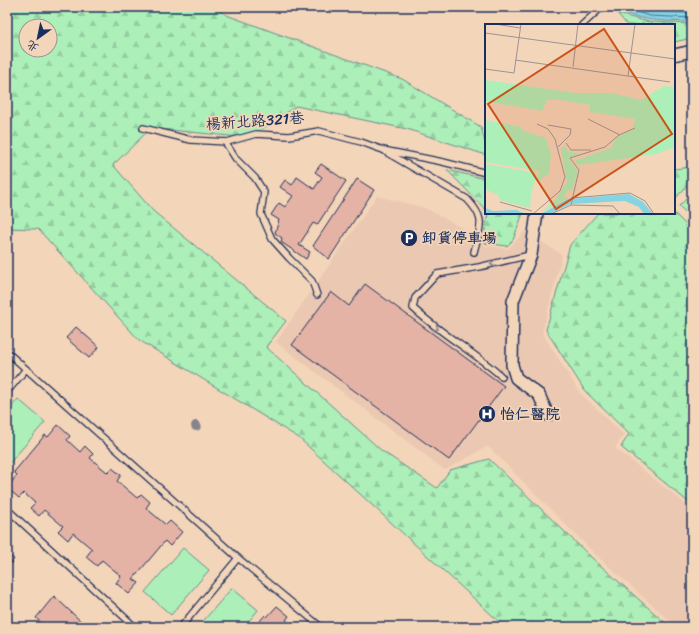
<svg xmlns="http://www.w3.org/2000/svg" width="699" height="634" viewBox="0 0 699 634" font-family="Sriracha,'LXGW WenKai TC',sans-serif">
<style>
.built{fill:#ebc8b1}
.grass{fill:url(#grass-tufts);stroke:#648f8b}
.forest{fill:url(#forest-firs);stroke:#648f8b;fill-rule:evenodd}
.garden{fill:#adefb8;stroke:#648f8b}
.water{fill:#85d4e2;stroke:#5b92ad}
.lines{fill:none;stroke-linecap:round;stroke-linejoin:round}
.shore{stroke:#457193;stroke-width:1}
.building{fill:#e5b3a6;stroke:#1b2f5e}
.service-casing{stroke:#1b2f5e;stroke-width:8}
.minor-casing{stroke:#1b2f5e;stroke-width:14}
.service{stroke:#f3d5b9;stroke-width:5.5}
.minor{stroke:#f3d5b9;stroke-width:11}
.tree{fill:#84848c}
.oneway{stroke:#87828c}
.labels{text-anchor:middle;stroke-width:3.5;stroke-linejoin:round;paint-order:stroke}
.street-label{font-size:15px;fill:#1b2f5e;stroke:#f3d5b9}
.poi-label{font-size:15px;font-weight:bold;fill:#1b2f5e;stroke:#f3d5b9;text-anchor:start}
.inset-road{fill:none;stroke:#9d9395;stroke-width:1}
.view{fill:#c95318;fill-opacity:0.15;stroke:#c95318;stroke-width:2}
.inset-edge{fill:none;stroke:#1b2f5e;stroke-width:2}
</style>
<defs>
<pattern id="grass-tufts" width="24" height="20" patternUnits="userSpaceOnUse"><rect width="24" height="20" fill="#adefb8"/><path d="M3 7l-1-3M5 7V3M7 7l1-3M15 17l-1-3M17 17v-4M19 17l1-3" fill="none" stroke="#94cda1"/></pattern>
<pattern id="forest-firs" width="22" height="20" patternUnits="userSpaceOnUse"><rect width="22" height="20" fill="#adefb8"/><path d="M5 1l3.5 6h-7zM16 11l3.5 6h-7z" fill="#94cda1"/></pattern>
</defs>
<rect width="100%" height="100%" fill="#f3d5b9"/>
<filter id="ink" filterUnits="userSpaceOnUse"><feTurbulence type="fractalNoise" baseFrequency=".025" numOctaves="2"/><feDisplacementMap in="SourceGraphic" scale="8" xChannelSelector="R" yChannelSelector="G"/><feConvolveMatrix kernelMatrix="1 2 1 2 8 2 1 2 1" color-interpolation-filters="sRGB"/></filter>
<g filter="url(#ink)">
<polygon class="built" points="377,196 425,208 476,236 485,246 508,249 525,231 562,255 542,333 580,393 624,435 615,448 692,509 692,627 677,627 595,554 488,446 445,470 276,342"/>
<polygon class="grass" points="692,193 692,218 679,206"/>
<g class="forest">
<path d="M7 7H213L229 16 402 79 481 127 486 147V155L407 129 296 106 249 138 151 128 113 165 153 211 286 321 266 347 382 451 437 488 450 470 489 459 592 558 670 627H505L299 438 139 340 38 229 7 228ZM26 26H50V50H26Z"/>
<polygon points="618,14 649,22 692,24 692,38 674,42 674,25 627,25"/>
<polygon points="692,167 692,180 674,200 674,169"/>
<polygon points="447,170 486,179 486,210"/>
<polygon points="488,213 523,213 513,240 507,246 485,243 485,230"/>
<polygon points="598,213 674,213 692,231 692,505 621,447 629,434 585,391 546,330 570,245"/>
</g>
<g class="garden">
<polygon points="18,399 45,422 7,466 7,412"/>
<polygon points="183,548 209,570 171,615 145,592"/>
<polygon points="232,588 258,610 244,627 198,627"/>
</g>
<path class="water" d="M613 7H692V22C666 21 636 22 613 7Z"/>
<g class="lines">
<g class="shore">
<polyline points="620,7 650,16 692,18"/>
<polyline points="637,7 651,11 692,13"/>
</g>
</g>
<g class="building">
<polygon points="321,164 346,181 317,225 313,223 299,245 310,252 306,259 281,242 282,238 275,233 279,220 271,215 279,203 285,207 293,196 280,187 285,180 292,185 297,177 314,189 322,177 315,172"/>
<polygon points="357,179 374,190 329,259 313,246"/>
<polygon points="365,284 504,386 449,460 292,345 331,292 349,306"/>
<polygon points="76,327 99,347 89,358 66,338"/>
<polygon points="58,425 70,436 67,440 80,452 85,446 93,454 90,458 108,473 112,468 121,475 117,481 137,498 141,494 150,502 146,508 166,525 170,521 182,532 170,546 165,541 133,579 139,583 129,594 116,583 121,576 102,560 97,566 86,557 92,549 73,533 68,540 58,531 63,526 44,510 39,516 30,508 35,503 24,493 19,498 7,488 17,475 14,472 45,435 48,437"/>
<polygon points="7,554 14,559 7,569"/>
<polygon points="54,596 87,627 46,627 36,618"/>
<polygon points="277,606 289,616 286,620 294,627 255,627 265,615 267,617"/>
</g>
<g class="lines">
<defs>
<g id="service">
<polyline points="582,25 602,7"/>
<polyline points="143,128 191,140 227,142 256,134 289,136 319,131 361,142 383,150 443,162 486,173"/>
<polyline points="225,142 236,159 255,178 264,192 261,214 272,239 289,258 312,281 317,295"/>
<path d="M386 152 467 199C487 220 480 226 474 252"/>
<polyline points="7,352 238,558 321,627"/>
<path d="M502 377C474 352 441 334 413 308L415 298 437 274 479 267 530 255"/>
<polyline points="7,392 26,369"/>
<polyline points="7,509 135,627"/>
<polyline points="181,627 238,558"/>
</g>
<g id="minor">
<polyline points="674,55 692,51"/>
<polyline points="537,213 531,255 513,301 512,365 516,378 539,395 548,415"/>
</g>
</defs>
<use href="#service" class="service-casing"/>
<use href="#minor" class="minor-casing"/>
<use href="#service" class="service"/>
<use href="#minor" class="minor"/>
</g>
<circle class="tree" cx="196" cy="426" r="5"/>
<defs><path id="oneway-chevron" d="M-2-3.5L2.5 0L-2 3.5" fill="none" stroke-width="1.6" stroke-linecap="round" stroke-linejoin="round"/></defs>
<g class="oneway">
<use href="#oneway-chevron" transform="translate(493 264) rotate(167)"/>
<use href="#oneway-chevron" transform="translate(436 328) rotate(36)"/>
</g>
</g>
<defs>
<symbol id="parking-disc" viewBox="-11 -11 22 22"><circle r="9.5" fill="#1b2f5e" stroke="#f3d5b9"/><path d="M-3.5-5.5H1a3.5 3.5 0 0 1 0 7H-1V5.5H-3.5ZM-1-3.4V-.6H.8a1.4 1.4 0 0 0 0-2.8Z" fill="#fff"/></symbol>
<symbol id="hospital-disc" viewBox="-11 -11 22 22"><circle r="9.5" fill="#1b2f5e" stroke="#f3d5b9"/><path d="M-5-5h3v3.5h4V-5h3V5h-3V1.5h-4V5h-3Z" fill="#fff"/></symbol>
</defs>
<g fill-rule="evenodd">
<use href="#parking-disc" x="399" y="228" width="20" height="20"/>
<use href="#hospital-disc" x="477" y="404" width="20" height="20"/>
</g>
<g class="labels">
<g class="street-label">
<text transform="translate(255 121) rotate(-4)" y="5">楊新北路321巷</text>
</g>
<g class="poi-label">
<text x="422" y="243">卸貨停車場</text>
<text x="500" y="419">怡仁醫院</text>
</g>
</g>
<g transform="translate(485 24)">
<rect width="190" height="190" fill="#f3d5b9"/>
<path d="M0 140 52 149 46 170 45 184 15 176 13 171 0 165Z" fill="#adefb8"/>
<path d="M0 56 90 69H127L156 76 179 62 190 63V123L172 130 94 141 89 137 126 124 131 114 148 105 150 95 105 88V81L75 76H62L57 87 0 77ZM0 96 36 103V106L61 114 66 131 64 149 52 158 54 147 0 138ZM80 122 83 127 95 130 84 136 93 147 87 167 83 166 79 172 83 174 55 189 70 176 82 158 76 125Z" fill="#adefb8"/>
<path d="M11 122a7 7 0 1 1 14 0a7 7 0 1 1-14 0Z" fill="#adefb8"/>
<path d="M144 170 158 178 168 190H159L154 183 140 177 85 180 65 190H56L83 175ZM0 184 8 187 31 186 41 190H0Z" fill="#85d4e2"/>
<path class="inset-road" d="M10 0 35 4M0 9 190 35M30 36 185 58M88 43 93 0M0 45 29 49 36 0M143 52 150 0M103 95 135 111M63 101 86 105 85 111 72 124M81 119 86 126H106M86 174 145 169 160 177 169 190M15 178 47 187M86 181 94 146 85 134 120 123 134 111 150 104M48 190 75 167 80 153 70 115 63 105 52 100M66 190 86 181 128 182 135 190"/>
<path class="view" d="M119 5 187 110 71 185 3 80Z"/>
<rect width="190" height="190" class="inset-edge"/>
</g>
<rect width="699" height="634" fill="none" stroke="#f3d5b9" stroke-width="24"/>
<rect x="12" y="12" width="675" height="610" fill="none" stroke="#1b2f5e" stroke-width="1.5" filter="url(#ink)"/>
<g transform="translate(38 38) rotate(213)"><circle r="19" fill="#f3d5b9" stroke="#9d9395"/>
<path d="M0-3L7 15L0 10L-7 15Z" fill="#1b2f5e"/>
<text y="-6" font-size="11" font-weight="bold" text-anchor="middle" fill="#1b2f5e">北</text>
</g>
</svg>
